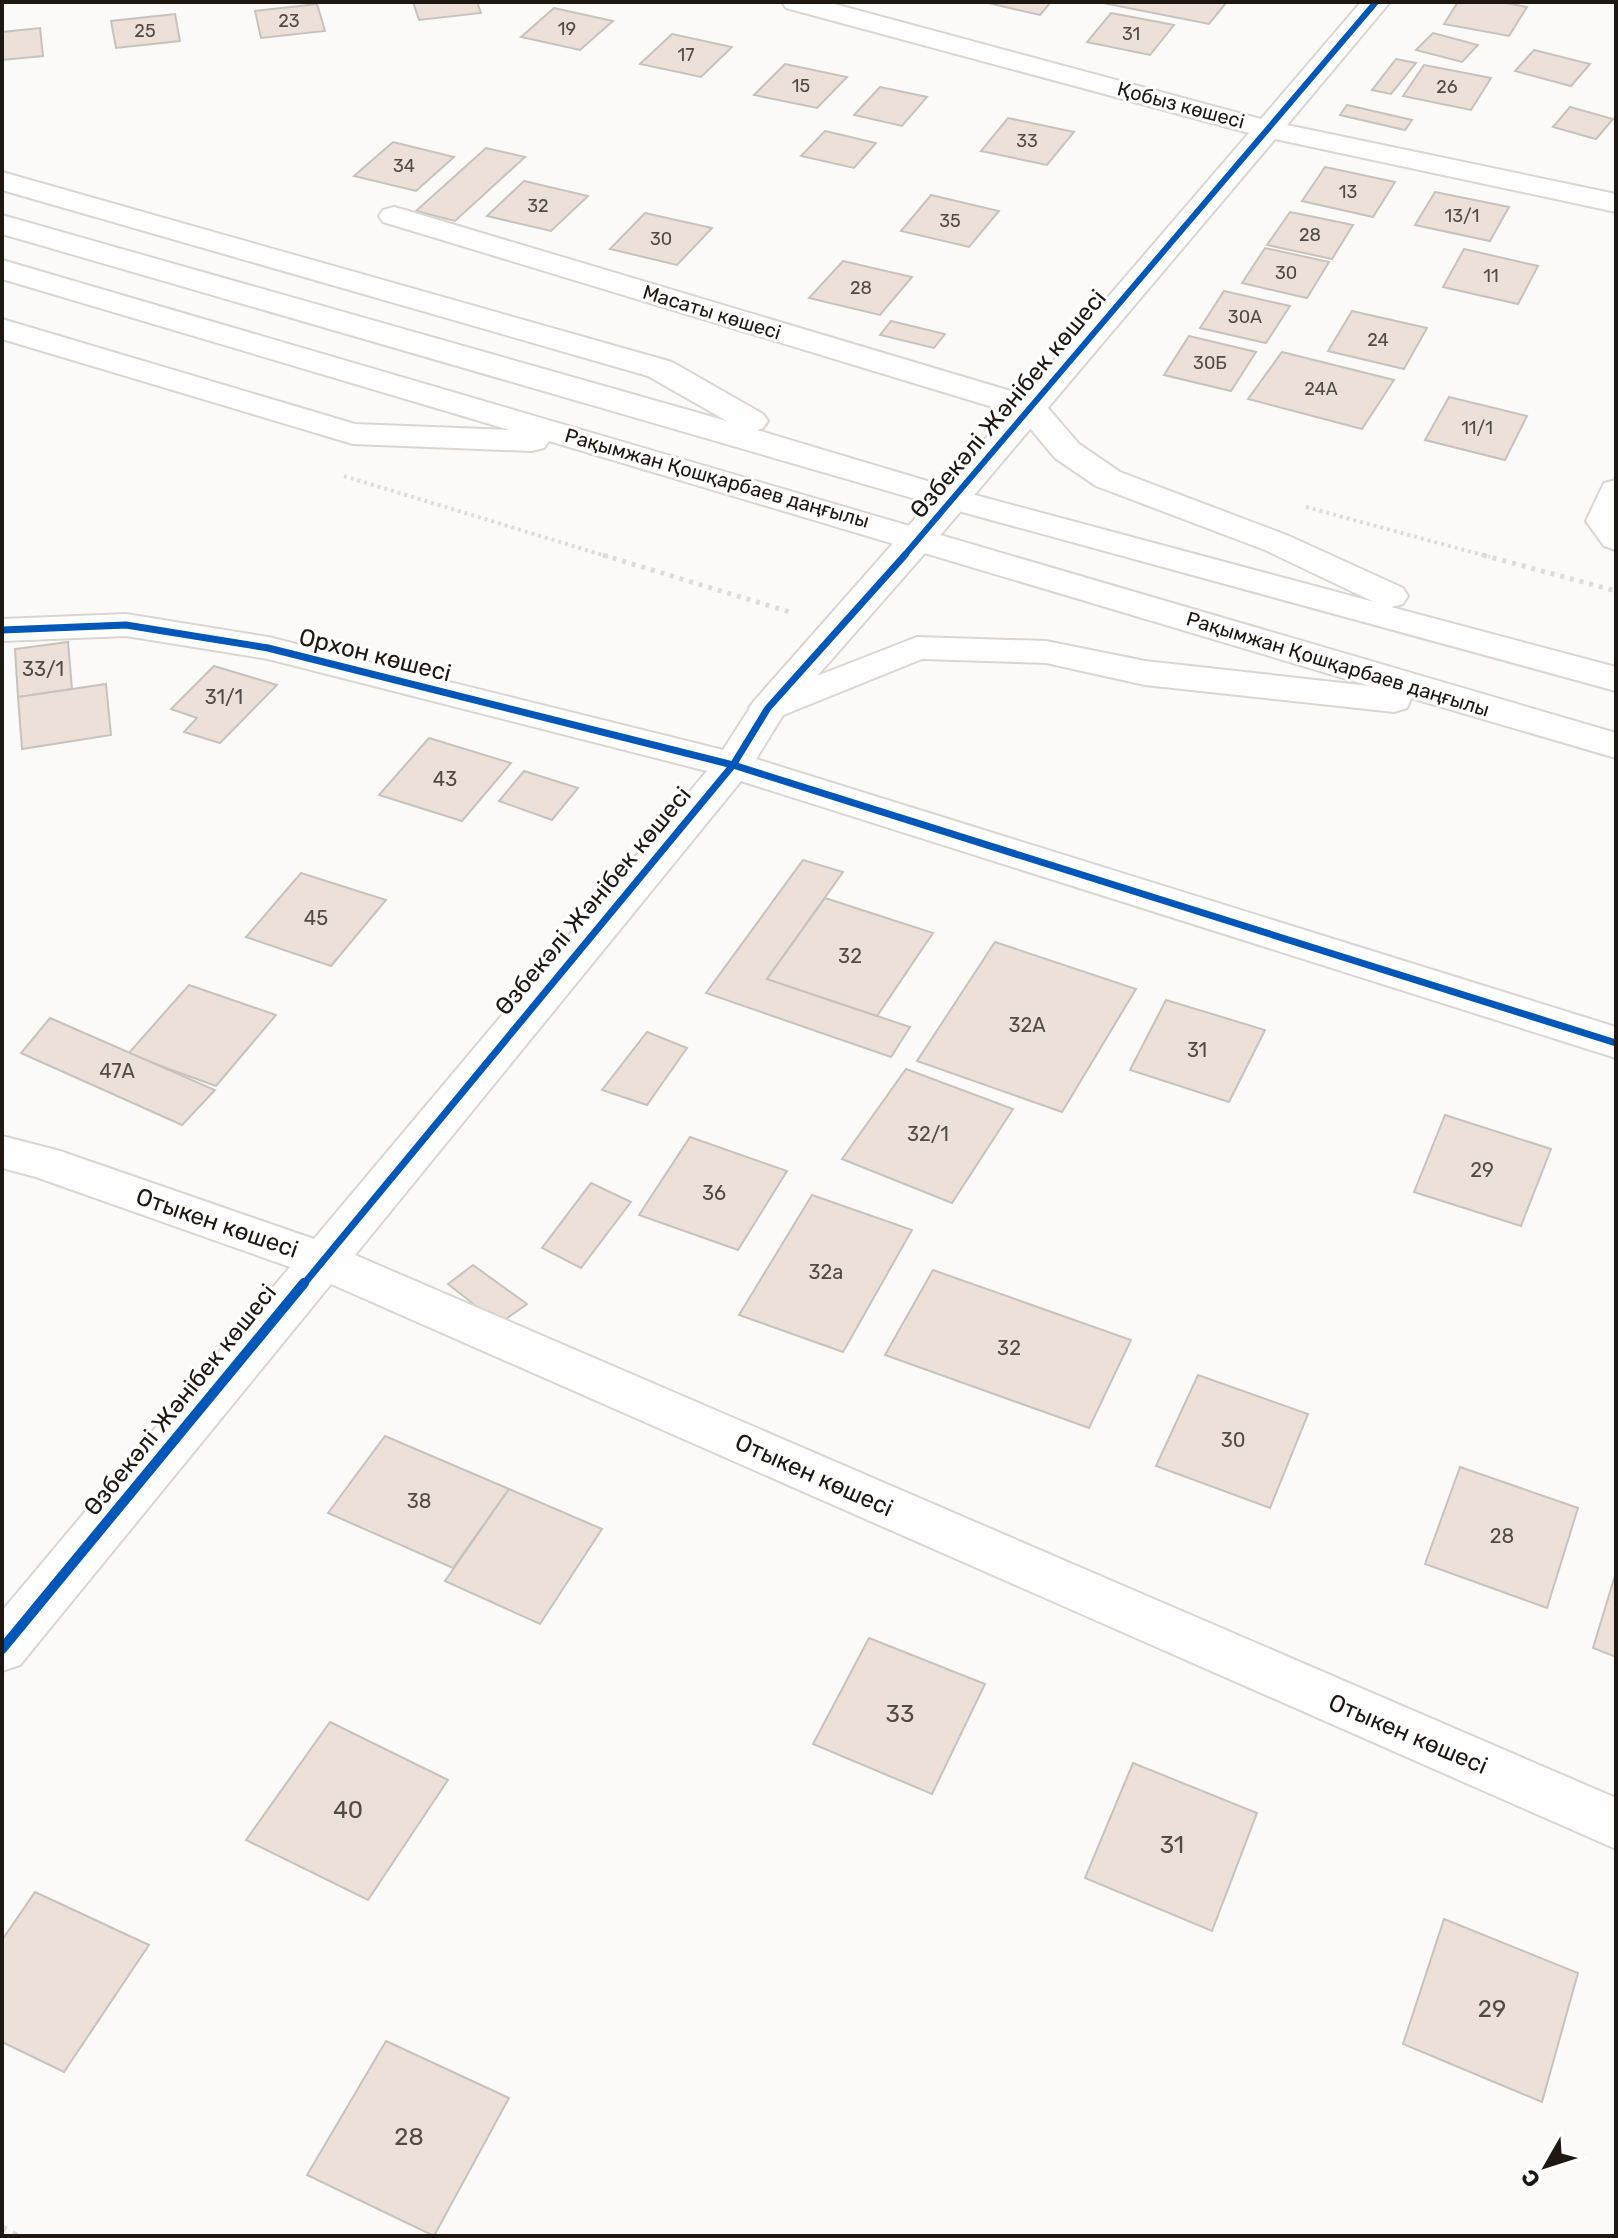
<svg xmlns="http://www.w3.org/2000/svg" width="1618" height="2238" viewBox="0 0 1618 2238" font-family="Rubik,sans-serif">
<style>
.building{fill:#ece0d9;stroke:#c8c2bf;stroke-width:2}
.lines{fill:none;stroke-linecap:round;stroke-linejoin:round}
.minor-casing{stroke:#dad5d1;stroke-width:4}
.major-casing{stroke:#dad5d1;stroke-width:4}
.path-far2{stroke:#dddcdb;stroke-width:4;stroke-dasharray:3 4;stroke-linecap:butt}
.path-far1{stroke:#dddcdb;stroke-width:5;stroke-dasharray:4 6;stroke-linecap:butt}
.path{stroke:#dddcdb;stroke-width:6;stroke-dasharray:5 7;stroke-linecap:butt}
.minor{fill:#fffefe;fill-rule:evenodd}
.major{fill:#fffefe;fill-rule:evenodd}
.cycleway-far2-casing{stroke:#fff;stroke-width:10}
.cycleway-far1-casing{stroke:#fff;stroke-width:12}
.cycleway-casing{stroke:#fff;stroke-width:15}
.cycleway-far2{stroke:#0057b8;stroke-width:6}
.cycleway-far1{stroke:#0057b8;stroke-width:7}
.cycleway{stroke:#0057b8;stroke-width:10}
.labels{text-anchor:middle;stroke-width:6;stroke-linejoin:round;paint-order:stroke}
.far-number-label{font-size:18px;fill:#524a44}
.far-street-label{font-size:20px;fill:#1f1812;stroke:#fff}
.number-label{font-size:20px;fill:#524a44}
.street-label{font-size:24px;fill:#1f1812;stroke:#fff}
.near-number-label{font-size:24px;fill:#524a44}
</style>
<rect width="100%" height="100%" fill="#fcfaf8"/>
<g class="building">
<polygon points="413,2 477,2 481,13 419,20"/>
<polygon points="984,2 1051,2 1040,15"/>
<polygon points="1219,2 1226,3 1209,24 1103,3"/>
<polygon points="1458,2 1500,2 1527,7 1509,36 1444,24"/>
<polygon points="317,4 325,31 261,38 255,11"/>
<polygon points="554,8 613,21 580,50 521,37"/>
<polygon points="1111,13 1174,25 1150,55 1087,42"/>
<polygon points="175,14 180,41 116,48 111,21"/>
<polygon points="40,28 43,56 2,60 2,32"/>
<polygon points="1433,33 1478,45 1462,62 1416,50"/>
<polygon points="672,34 732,47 701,77 640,64"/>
<polygon points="1534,50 1590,64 1571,86 1515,71"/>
<polygon points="1396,59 1416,63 1391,94 1372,90"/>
<polygon points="785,64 847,77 817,108 754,95"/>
<polygon points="1424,65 1491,78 1471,110 1403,96"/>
<polygon points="880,87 927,97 902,126 854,115"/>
<polygon points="1347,105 1412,120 1405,130 1340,115"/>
<polygon points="1570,107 1613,119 1596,139 1553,127"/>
<polygon points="1008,118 1074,132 1047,165 981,151"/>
<polygon points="825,131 876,143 854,168 801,156"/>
<polygon points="393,142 454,157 416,191 354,176"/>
<polygon points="486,148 525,157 455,221 416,211"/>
<polygon points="1325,167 1395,182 1373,217 1302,201"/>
<polygon points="524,181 588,196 551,231 487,216"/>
<polygon points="1435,192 1509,207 1490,241 1415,225"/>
<polygon points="931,195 999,211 969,247 901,231"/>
<polygon points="1290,212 1353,225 1332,259 1267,245"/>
<polygon points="645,213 712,228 677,265 610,249"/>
<polygon points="1265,248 1329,262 1307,298 1242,283"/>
<polygon points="1464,249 1538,266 1518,304 1443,287"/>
<polygon points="843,261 912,277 880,315 809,298"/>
<polygon points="1224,291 1290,306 1266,343 1200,328"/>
<polygon points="1352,311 1427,328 1404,369 1328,351"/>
<polygon points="891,321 945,334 934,348 880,335"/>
<polygon points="1189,336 1256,352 1231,391 1164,375"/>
<polygon points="1282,352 1394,380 1362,429 1248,399"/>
<polygon points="1449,397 1527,416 1505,460 1425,440"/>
<polygon points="68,642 72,689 18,697 15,649"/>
<polygon points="214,666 277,685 220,743 184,732 197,718 171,709"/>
<polygon points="106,684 111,735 22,749 18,697"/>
<polygon points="429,738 511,763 462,821 379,795"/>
<polygon points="524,771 578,788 552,820 499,801"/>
<polygon points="803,860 843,872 767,979 910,1027 891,1057 706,993"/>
<polygon points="301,873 386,900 331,966 246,937"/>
<polygon points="825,898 933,933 877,1016 767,979"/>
<polygon points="995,942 1136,989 1062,1112 917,1061"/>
<polygon points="189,985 276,1015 216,1086 128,1054"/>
<polygon points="1166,1000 1265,1030 1229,1102 1130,1070"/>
<polygon points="50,1018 215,1090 182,1125 21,1053"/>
<polygon points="647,1032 687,1048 647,1105 602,1090"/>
<polygon points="906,1069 1013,1109 952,1203 842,1159"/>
<polygon points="1445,1115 1551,1149 1521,1226 1414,1192"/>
<polygon points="690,1137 787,1171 738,1250 639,1215"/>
<polygon points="591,1183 631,1202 581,1268 542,1248"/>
<polygon points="812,1195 912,1230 843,1352 739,1315"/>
<polygon points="473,1265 527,1304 499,1324 448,1284"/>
<polygon points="933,1270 1131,1340 1089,1428 885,1355"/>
<polygon points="1198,1375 1308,1414 1270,1508 1156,1466"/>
<polygon points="385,1436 509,1489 453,1568 328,1513"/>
<polygon points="1460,1467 1578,1508 1547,1608 1425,1564"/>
<polygon points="509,1489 602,1529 540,1624 445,1581"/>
<polygon points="1616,1572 1616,1657 1593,1648"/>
<polygon points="869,1638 985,1684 932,1794 813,1744"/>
<polygon points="330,1722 448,1780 368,1900 246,1840"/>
<polygon points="1133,1763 1257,1813 1212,1931 1085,1878"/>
<polygon points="35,1892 149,1945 64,2072 2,2042 2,1940"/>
<polygon points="1444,1919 1578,1973 1542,2102 1403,2044"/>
<polygon points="386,2041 509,2098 434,2236 307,2175"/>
</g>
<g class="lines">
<defs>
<g id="minor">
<polygon points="782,2 827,2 1261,119 1361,2 1390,2 1287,125 1616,194 1616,212 1275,139 932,545 783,715 756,759 1616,1027 1616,1058 741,781 355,1255 1616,1798 1616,1849 331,1284 20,1665 2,1671 2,1611 290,1267 36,1177 2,1168 2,1136 60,1151 314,1239 707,771 268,659 126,636 2,641 2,619 126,614 268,637 723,750 755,700 1009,412 383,222 379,216 383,210 394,207 405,210 1024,395 1249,133 786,8"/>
<polygon points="1616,480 1616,550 1604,546 1586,521 1604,483"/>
</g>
<g id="major">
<polygon points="2,172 672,362 763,414 768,421 763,428 757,430 964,492 1374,602 1265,550 1096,486 1055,458 1013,408 1018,401 1030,398 1042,401 1079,444 1120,472 1289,536 1403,588 1408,596 1403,604 1391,607 1616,667 1616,691 940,506 2,234 2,215 727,421 648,376 2,190"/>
<polygon points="2,260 1616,733 1616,758 1411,698 1407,708 1394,712 1145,685 1046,663 922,659 781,716 768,720 755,716 749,708 755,700 917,637 1046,641 1145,661 1370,686 549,441 544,448 532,451 353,444 2,339 2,319 355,424 510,430 2,279"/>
</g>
</defs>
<use href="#minor" class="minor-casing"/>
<use href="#major" class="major-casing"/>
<g class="path-far2">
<polyline points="344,476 609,557"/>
<polyline points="1306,507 1490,557"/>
</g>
<g class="path-far1">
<polyline points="603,555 793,613"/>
<polyline points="1483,555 1616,591"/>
</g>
<polyline class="path" points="2,2227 17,2236"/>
<use href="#minor" class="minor"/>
<use href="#major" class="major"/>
<defs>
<polyline id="cycleway-far2" points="903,557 1376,2"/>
<g id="cycleway-far1">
<polyline points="2,630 126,625 268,648 733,765 1616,1043"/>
<polyline points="303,1285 733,765 768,708 905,555"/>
</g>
<polyline id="cycleway" points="2,1649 304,1283"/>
</defs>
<use href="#cycleway-far2" class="cycleway-far2-casing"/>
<use href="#cycleway-far1" class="cycleway-far1-casing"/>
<use href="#cycleway" class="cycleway-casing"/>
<use href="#cycleway-far2" class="cycleway-far2"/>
<use href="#cycleway-far1" class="cycleway-far1"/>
<use href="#cycleway" class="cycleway"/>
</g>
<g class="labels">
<g class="far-number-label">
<text x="289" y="27">23</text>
<text x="567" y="35">19</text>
<text x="145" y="37">25</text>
<text x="1131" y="40">31</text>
<text x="686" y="61">17</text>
<text x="801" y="92">15</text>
<text x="1447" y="93">26</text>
<text x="1027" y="147">33</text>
<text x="404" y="172">34</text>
<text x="1348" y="198">13</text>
<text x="538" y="212">32</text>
<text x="1462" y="222">13/1</text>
<text x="950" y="227">35</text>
<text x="1310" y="241">28</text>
<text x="661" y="245">30</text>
<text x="1286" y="279">30</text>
<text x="1491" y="282">11</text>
<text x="861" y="294">28</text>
<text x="1245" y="323">30А</text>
<text x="1378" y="346">24</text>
<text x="1210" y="369">30Б</text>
<text x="1321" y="395">24А</text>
<text x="1477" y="434">11/1</text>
</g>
<g class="far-street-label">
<text transform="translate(1181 105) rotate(15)" y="7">Қобыз көшесі</text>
<text transform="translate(712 312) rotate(17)" y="7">Масаты көшесі</text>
<text transform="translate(717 478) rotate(16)" y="7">Рақымжан Қошқарбаев даңғылы</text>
<text transform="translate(1338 664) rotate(17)" y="7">Рақымжан Қошқарбаев даңғылы</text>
</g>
<g class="number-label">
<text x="43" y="676">33/1</text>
<text x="224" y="704">31/1</text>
<text x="445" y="786">43</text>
<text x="316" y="925">45</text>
<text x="850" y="963">32</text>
<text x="1027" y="1032">32А</text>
<text x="1197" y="1057">31</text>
<text x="117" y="1078">47А</text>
<text x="928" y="1141">32/1</text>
<text x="1482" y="1177">29</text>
<text x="714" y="1200">36</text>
<text x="826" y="1279">32а</text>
<text x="1009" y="1355">32</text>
<text x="1233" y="1447">30</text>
<text x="419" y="1508">38</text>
<text x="1502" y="1543">28</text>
</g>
<g class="street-label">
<text transform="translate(1008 404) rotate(-50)" y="8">Өзбекәлі Жәнібек көшесі</text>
<text transform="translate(375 655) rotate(14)" y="8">Орхон көшесі</text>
<text transform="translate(593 901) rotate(-50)" y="8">Өзбекәлі Жәнібек көшесі</text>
<text transform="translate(217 1223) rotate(19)" y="8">Отыкен көшесі</text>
<text transform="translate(180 1400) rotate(-51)" y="8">Өзбекәлі Жәнібек көшесі</text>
<text transform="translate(814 1475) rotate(24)" y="8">Отыкен көшесі</text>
<text transform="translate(1408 1734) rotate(23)" y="8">Отыкен көшесі</text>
</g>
<g class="near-number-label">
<text x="900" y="1722">33</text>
<text x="348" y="1818">40</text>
<text x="1172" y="1853">31</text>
<text x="1492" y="2017">29</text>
<text x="409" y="2145">28</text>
</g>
</g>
<rect width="1618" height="2238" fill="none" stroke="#1f1812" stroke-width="8"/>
<g transform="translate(1546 2166) rotate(231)" stroke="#ffffff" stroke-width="6" paint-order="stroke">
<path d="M0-6L14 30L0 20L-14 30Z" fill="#1f1812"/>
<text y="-12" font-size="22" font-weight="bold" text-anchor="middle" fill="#1f1812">С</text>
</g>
</svg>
